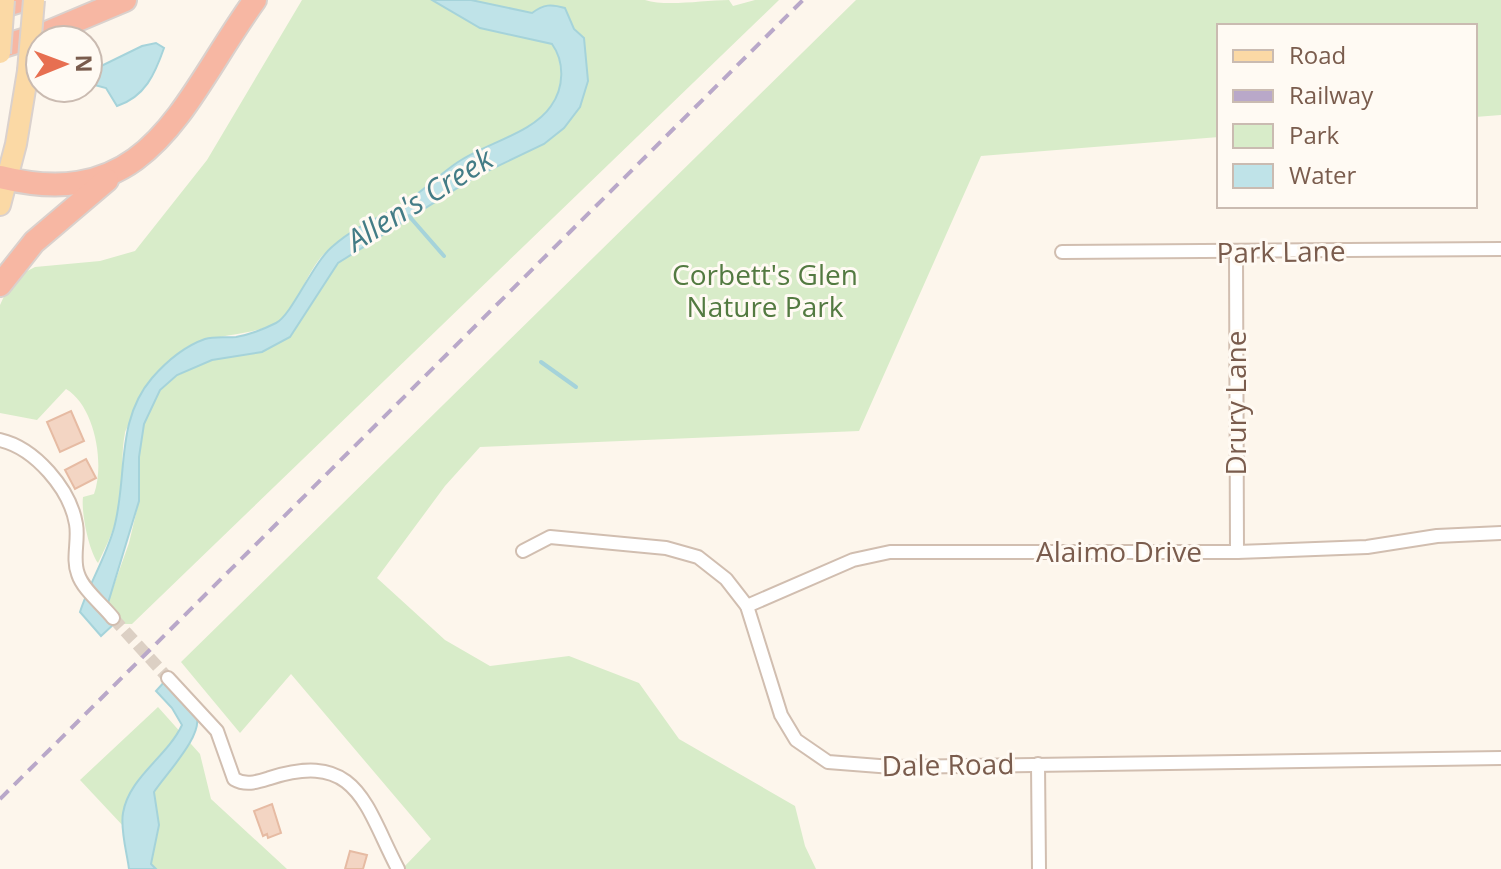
<svg xmlns="http://www.w3.org/2000/svg" width="1501" height="869" viewBox="0 0 1501 869" font-family="'Open Sans',sans-serif">
<style>
.green{fill:#d8ecc9}
.water{fill:#bfe3e8;stroke:#a5d3da;stroke-width:2}
.lines{fill:none;stroke-linecap:round;stroke-linejoin:round}
.stream{stroke:#a5d3da;stroke-width:4}
.building{fill:#f3d5c3;stroke:#e6bba3;stroke-width:2}
.street-tunnel{stroke:#dcd0c4;stroke-width:12;stroke-dasharray:12 6;stroke-linecap:butt}
.street-casing{stroke:#d1beb0;stroke-width:16}
.primary-casing{stroke:#dad1cd;stroke-width:24}
.highway-casing{stroke:#dad1cd;stroke-width:26}
.street{stroke:#fff;stroke-width:12}
.primary{stroke:#fbd9a5;stroke-width:20}
.highway{stroke:#f7b7a3;stroke-width:22}
.rail{stroke:#b9a8c9;stroke-width:4;stroke-dasharray:12 8;stroke-linecap:butt}
.primary-bridge-casing{stroke:#dad1cd;stroke-width:24;stroke-linecap:butt}
.primary-bridge{stroke:#fbd9a5;stroke-width:20}
.labels{text-anchor:middle;stroke-width:6;stroke-linejoin:round;paint-order:stroke}
.street-label{font-size:28px;fill:#7a5c4d;stroke:#fffaf3}
.park-label{font-size:28px;fill:#537a41;stroke:#fffaf3}
.water-label{font-size:30px;font-style:italic;fill:#437c86;stroke:#fffaf3}
</style>
<rect width="100%" height="100%" fill="#fdf6ec"/>
<g class="green">
<path d="M302 0H432L552 44C564 62 564 88 551 106 533 133 486 143 459 162 437 176 418 196 395 208 370 222 346 234 324 254 307 270 295 313 276 323 248 338 199 333 179 353 170 362 127 424 125 433 121 453 123 475 121 494 119 519 109 541 98 563 89 551 81 513 83 497L94 494C105 464 95 406 66 389L37 420 0 413V305L12 279 35 267 100 261 135 251 207 160Z"/>
<path d="M471 0H645C667 7 703 0 729 0L733 6 755 0H779L132 624H114L104 613 129 543 139 501V457L144 424 160 390 177 375 212 360 262 352 289 337 338 263 475 177 544 144 584 39 574 29 565 8C551 4 544 4 532 14Z"/>
<polygon points="856,0 1501,0 1501,115 1475,117 1475,26 1219,26 1219,137 981,156 859,431 480,447 445,486 377,578 445,640 490,666 569,656 639,683 679,739 795,806 805,846 816,869 402,869 431,839 291,674 240,733 181,662"/>
<polygon points="158,707 200,754 211,799 287,869 134,869 125,828 80,780"/>
</g>
<g class="water">
<path d="M432 0H471L532 13C544 4 551 4 565 8L574 29 584 38 588 81 580 107 564 128 544 144 475 177 338 263 290 337 262 352 212 360 177 375 160 390 144 424 139 457V501L105 613 114 624 101 636 80 612C89 584 106 557 114 528 128 477 115 421 152 378 166 362 185 346 205 339 215 336 226 338 236 337 248 335 264 329 276 323 292 315 313 262 333 246 352 229 373 220 395 209 418 196 437 176 458 162 486 143 533 133 551 106 564 88 565 62 552 44L480 28Z"/>
<path d="M156 43 164 48C155 74 145 97 117 106L106 88 91 84 97 68 142 46Z"/>
<path d="M166 680C175 690 190 702 196 715 205 734 165 775 154 792L159 825 151 864 156 869H129C127 853 120 829 123 813 129 777 167 757 182 725L172 708 156 691Z"/>
</g>
<g class="lines">
<g class="stream">
<polyline points="409,216 444,256"/>
<polyline points="541,362 576,387"/>
</g>
</g>
<g class="building">
<polygon points="71,411 84,441 60,452 47,422"/>
<polygon points="86,459 96,478 75,489 65,470"/>
<polygon points="272,804 281,833 268,838 267,834 263,836 254,811"/>
<polygon points="350,851 367,855 363,869 345,869"/>
</g>
<g class="lines">
<polyline class="street-tunnel" points="113,618 168,678"/>
<defs>
<g id="street">
<polyline points="1062,252 1501,249"/>
<polyline points="1236,253 1237,552"/>
<path d="M0 440C35 448 70 489 76 524 79 540 72 559 78 574 83 590 103 605 113 618"/>
<polyline points="523,551 550,537 666,548 698,557 726,579 747,606 781,715 796,740 828,762 892,767 1501,758"/>
<polyline points="747,606 853,560 890,552 1237,552 1367,547 1437,536 1501,533"/>
<path d="M168 678 217 731 234 779C246 786 257 782 270 778 358 750 365 806 398 869"/>
<polyline points="1038,764 1039,869"/>
</g>
<polyline id="primary" points="0,205 16,144 28,71"/>
<g id="highway">
<polyline points="0,7 23,0"/>
<polyline points="0,47 49,32 125,0"/>
<path d="M0 177C151 215 182 101 255 0"/>
<polyline points="0,285 34,242 107,180"/>
</g>
</defs>
<use href="#street" class="street-casing"/>
<use href="#primary" class="primary-casing"/>
<use href="#highway" class="highway-casing"/>
<use href="#street" class="street"/>
<use href="#primary" class="primary"/>
<use href="#highway" class="highway"/>
<polyline class="rail" points="0,799 803,0"/>
<defs>
<g id="primary-bridge">
<polyline points="0,53 4,0"/>
<polyline points="28,71 34,0"/>
</g>
</defs>
<use href="#primary-bridge" class="primary-bridge-casing"/>
<use href="#primary-bridge" class="primary-bridge"/>
</g>
<g class="labels">
<g class="street-label">
<text transform="translate(1281 252) rotate(-1)" y="10">Park Lane</text>
<text transform="translate(1236 403) rotate(-90)" y="10">Drury Lane</text>
<text x="1119" y="562">Alaimo Drive</text>
<text transform="translate(948 765) rotate(-1)" y="10">Dale Road</text>
</g>
<g class="park-label">
<text x="765" y="285">Corbett's Glen<tspan x="765" dy="32">Nature Park</tspan></text>
</g>
<g class="water-label">
<text transform="translate(420 200) rotate(-32)" y="10">Allen's Creek</text>
</g>
</g>
<rect x="1217" y="24" width="260" height="184" fill="#fffaf3" stroke="#cabbb1" stroke-width="2"/>
<rect x="1233" y="50" width="40" height="12" fill="#fbd9a5" stroke="#cabbb1" stroke-width="2"/>
<text x="1289" y="64" font-size="24" fill="#7a5c4d">Road</text>
<rect x="1233" y="90" width="40" height="12" fill="#b9a8c9" stroke="#cabbb1" stroke-width="2"/>
<text x="1289" y="104" font-size="24" fill="#7a5c4d">Railway</text>
<rect x="1233" y="124" width="40" height="24" fill="#d8ecc9" stroke="#cabbb1" stroke-width="2"/>
<text x="1289" y="144" font-size="24" fill="#7a5c4d">Park</text>
<rect x="1233" y="164" width="40" height="24" fill="#bfe3e8" stroke="#cabbb1" stroke-width="2"/>
<text x="1289" y="184" font-size="24" fill="#7a5c4d">Water</text>
<g transform="translate(64 64) rotate(89)"><circle r="38" fill="#fffaf3" stroke="#cabbb1" stroke-width="2"/>
<path d="M0-6L14 30L0 20L-14 30Z" fill="#e76f51"/>
<text y="-12" font-size="22" font-weight="bold" text-anchor="middle" fill="#7a5c4d">N</text>
</g>
</svg>
